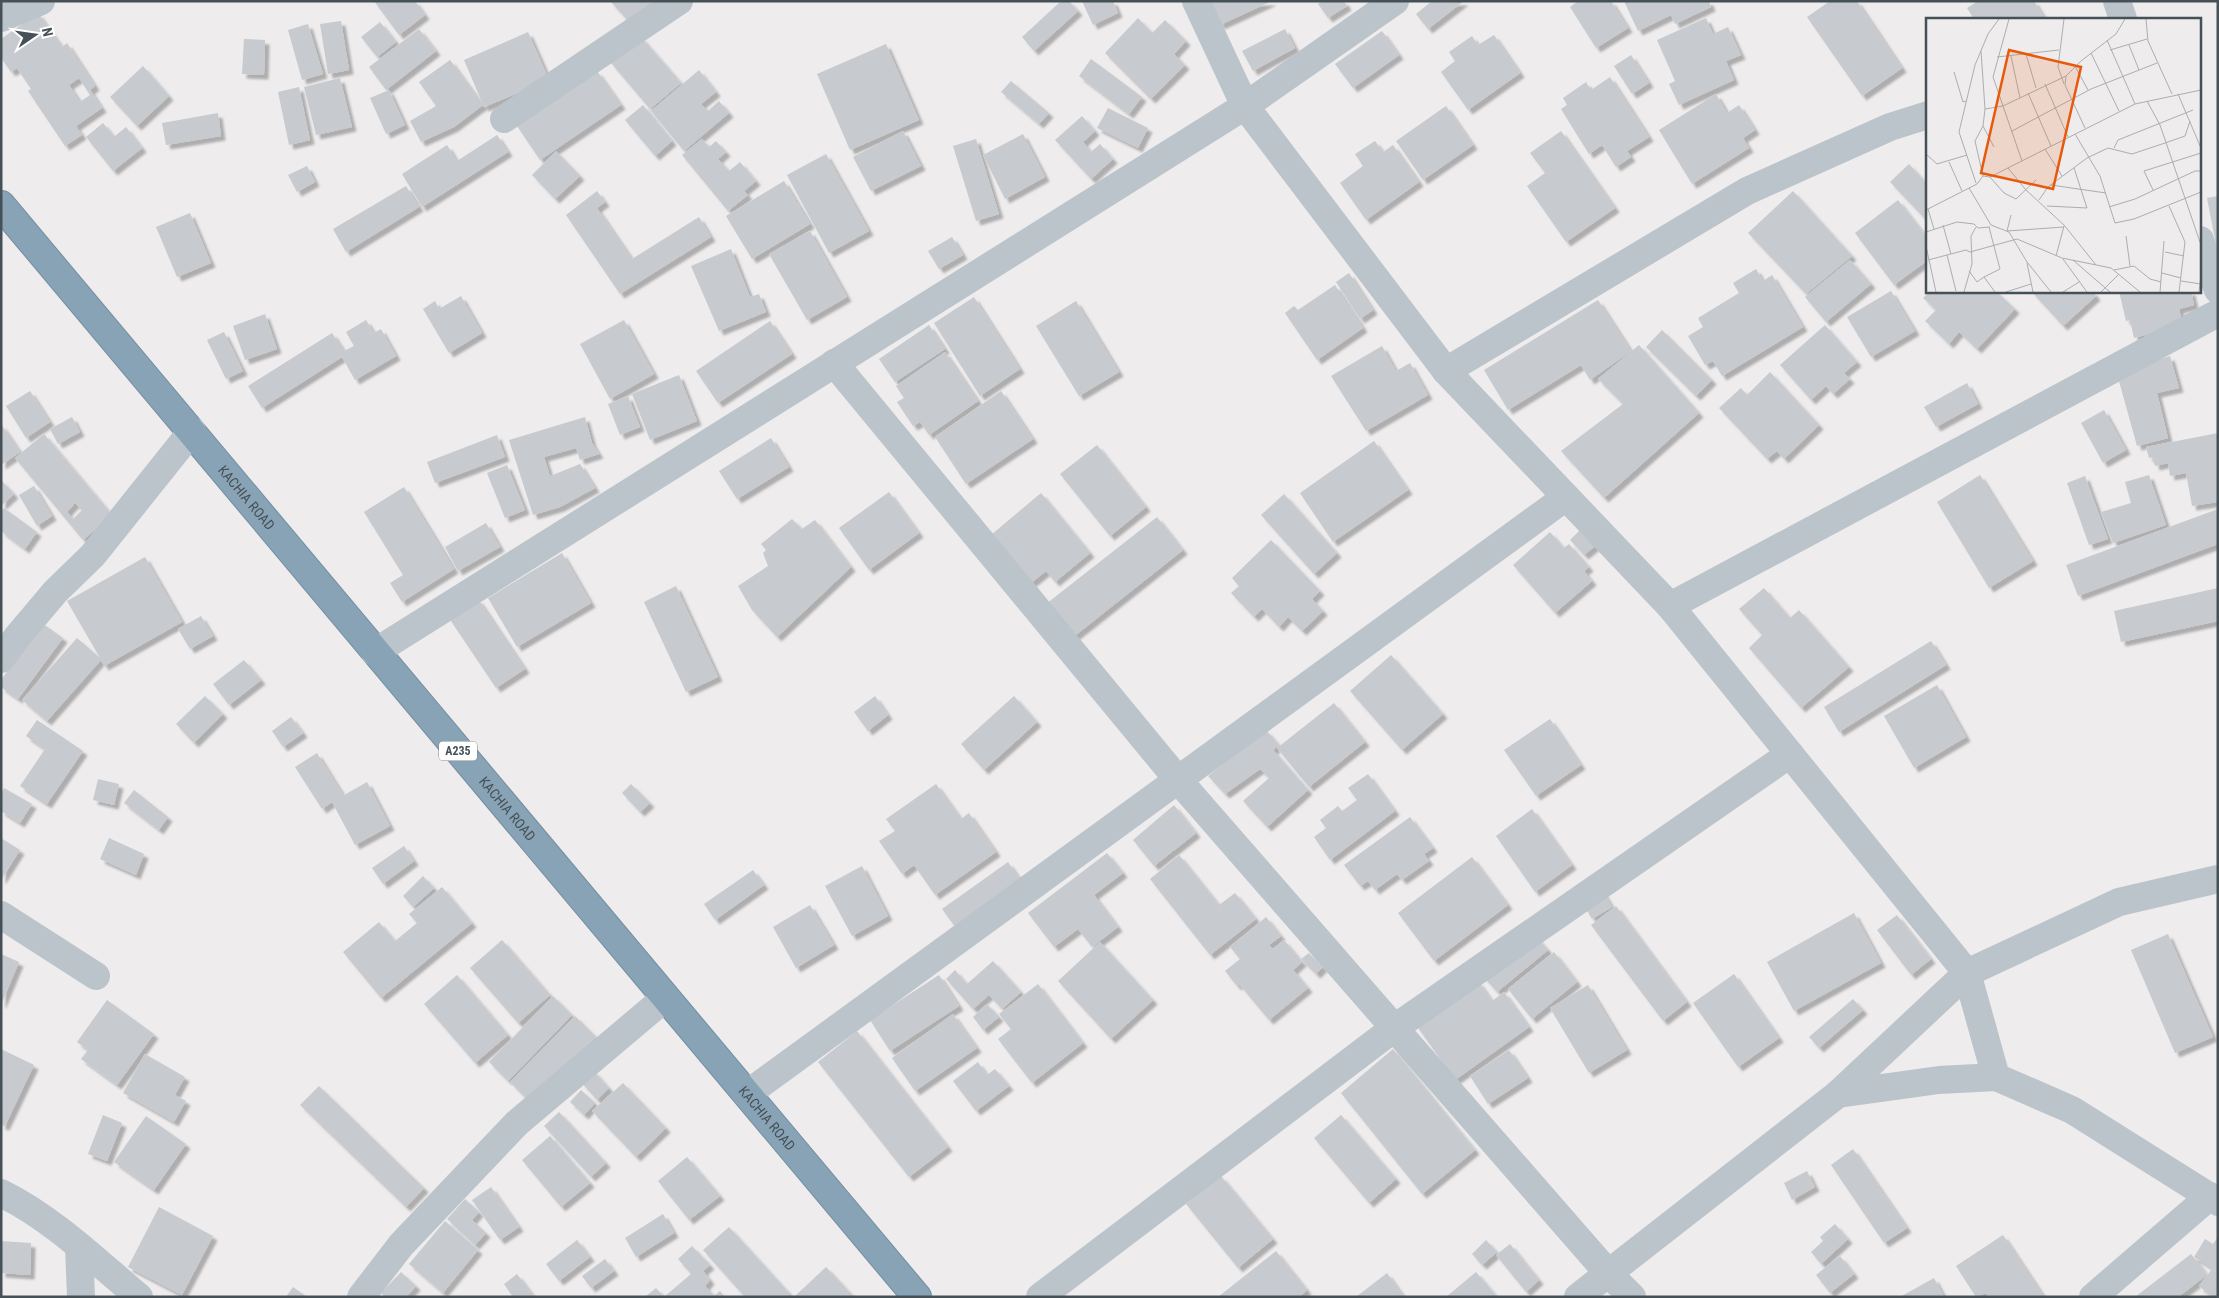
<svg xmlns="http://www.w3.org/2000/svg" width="2219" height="1298" viewBox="0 0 2219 1298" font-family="'Roboto Condensed',sans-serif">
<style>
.building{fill:#c7cace;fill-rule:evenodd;filter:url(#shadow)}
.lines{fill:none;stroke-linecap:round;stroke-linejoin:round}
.highway-casing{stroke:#748ea1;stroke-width:30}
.street{stroke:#bbc4ca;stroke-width:28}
.highway{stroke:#88a3b6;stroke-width:28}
.labels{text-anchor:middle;stroke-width:5;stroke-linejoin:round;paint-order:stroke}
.shield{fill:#fff;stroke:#7e8589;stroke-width:1}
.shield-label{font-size:12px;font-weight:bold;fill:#465157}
.street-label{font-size:14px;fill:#465157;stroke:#fff}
.inset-road{fill:none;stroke:#abaeb0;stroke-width:1}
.view{fill:#e8590c;fill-opacity:0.15;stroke:#e8590c;stroke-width:2.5}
.inset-edge{fill:none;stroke:#465157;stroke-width:2.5}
</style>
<defs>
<filter id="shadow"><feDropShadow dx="4.5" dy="4.5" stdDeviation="1" flood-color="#0004"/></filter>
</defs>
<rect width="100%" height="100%" fill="#eeecec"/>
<g class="building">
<polygon points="374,1 415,1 425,15 399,35"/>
<polygon points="610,1 653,1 630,23"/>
<polygon points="1061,1 1069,1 1078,11 1034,51 1022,37"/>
<polygon points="1082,1 1113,1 1118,13 1093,25"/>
<polygon points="1210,1 1272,1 1220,25"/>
<polygon points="1322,1 1344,1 1347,6 1328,18 1318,4"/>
<polygon points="1432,1 1464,1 1428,29 1416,14"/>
<polygon points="1578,1 1611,1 1628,28 1596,48 1570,7"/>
<polygon points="1624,1 1709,1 1711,7 1675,24 1671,15 1638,31"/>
<polygon points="1830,1 1857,1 1902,68 1862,96 1807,17"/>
<polygon points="1978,1 2034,1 2045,19 1974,19 1967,8"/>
<path d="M38 13 62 47 67 43 95 86 90 90 102 108 76 126 82 135 65 146 28 91 31 89 17 68 11 72 1 58V39ZM79 78 90 95 80 102 69 85Z"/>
<polygon points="1138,18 1152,33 1165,20 1186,41 1174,54 1185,65 1151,99 1105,53"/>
<polygon points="1706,18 1713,34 1728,27 1741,55 1726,61 1734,80 1679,105 1669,84 1675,81 1657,40"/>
<polygon points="341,21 349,70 328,74 320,24"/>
<polygon points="380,22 396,42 377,57 361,37"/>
<polygon points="308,24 323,74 302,80 288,30"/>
<polygon points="419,29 436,51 386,90 369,67"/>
<polygon points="1285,29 1295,48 1253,71 1242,51"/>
<polygon points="1382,31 1399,55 1353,88 1335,64"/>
<polygon points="528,32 549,80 484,107 464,60"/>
<polygon points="1494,35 1520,73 1468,110 1441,72 1455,61 1449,52 1472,36 1478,45"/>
<polygon points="641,37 681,83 650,109 611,63"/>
<polygon points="244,39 265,40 264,75 242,74"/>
<polygon points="886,44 919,120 850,150 817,74"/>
<polygon points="1631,55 1649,83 1632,94 1614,66"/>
<polygon points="1091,59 1142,97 1129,114 1079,76"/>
<polygon points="450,60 483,105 454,127 421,142 410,121 436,106 419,82"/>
<polygon points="143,66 169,96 137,126 110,97"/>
<polygon points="699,70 716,92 701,104 708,111 719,101 729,113 684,151 651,111"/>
<polygon points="597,71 621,105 540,160 517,126"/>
<polygon points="1610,77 1649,137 1627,151 1631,157 1616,167 1602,145 1589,154 1561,109 1567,105 1563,98 1586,82 1591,90"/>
<polygon points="340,78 352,127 316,135 304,87"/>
<polygon points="1011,81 1049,113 1039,124 1001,92"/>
<polygon points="299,87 310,140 289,145 278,92"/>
<polygon points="389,90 405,125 386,134 370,98"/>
<polygon points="1716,94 1727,113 1739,105 1755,130 1743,138 1749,148 1692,184 1659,130"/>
<polygon points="643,105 672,141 655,156 625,120"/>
<polygon points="1446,106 1473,145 1423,180 1396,141"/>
<polygon points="1108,108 1148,128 1138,148 1097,128"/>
<polygon points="218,113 221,136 166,145 162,123"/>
<polygon points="1082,116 1095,131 1083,142 1091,152 1100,144 1113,159 1091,179 1055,140"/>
<polygon points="103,123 114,137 126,127 142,148 113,171 86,137"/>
<polygon points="903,131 921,166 871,191 853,157"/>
<polygon points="1561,131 1615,208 1566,242 1527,186 1545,173 1530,153"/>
<polygon points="1023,134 1045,177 1005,199 983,155"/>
<polygon points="497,135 508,152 422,207 402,174 447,145 457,161"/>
<polygon points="702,139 709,147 716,141 726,152 718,159 729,171 740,162 756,181 744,191 748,195 728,211 682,155"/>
<polygon points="976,139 999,214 976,221 953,146"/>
<polygon points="1375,141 1383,152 1393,145 1419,182 1366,220 1340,183 1363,166 1355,154"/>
<polygon points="556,151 580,176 555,199 532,175"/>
<polygon points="826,154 869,231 829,253 787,175"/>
<polygon points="1909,164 1928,185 1928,222 1890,182"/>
<polygon points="307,166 315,182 297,192 288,175"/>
<polygon points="784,181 810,224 752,259 726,216"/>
<polygon points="406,186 419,207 346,252 333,229"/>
<polygon points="597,191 605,202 597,208 632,259 699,217 711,237 620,294 566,215"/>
<polygon points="1793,191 1852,256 1806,294 1748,233"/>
<polygon points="2218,196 2218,250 2217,250 2207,198"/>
<polygon points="1898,200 1928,239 1928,260 1894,285 1855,233"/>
<polygon points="190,213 211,263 177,277 156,227"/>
<polygon points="810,231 847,297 807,320 769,254"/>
<polygon points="952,237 963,255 939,269 928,251"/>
<polygon points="731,249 750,297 759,294 766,312 719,331 691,266"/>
<polygon points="1850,260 1871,284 1826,322 1805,297"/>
<polygon points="1756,269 1763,281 1772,275 1803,327 1722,376 1713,361 1705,365 1688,336 1703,327 1698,318 1739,293 1733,283"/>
<polygon points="1349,273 1373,310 1360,319 1336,282"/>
<polygon points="1335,285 1363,328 1317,360 1285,313 1294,306 1298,310"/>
<polygon points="1891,291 1915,331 1871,357 1847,317"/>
<polygon points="1930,291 1996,291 2015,309 1977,349 1959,332 1949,344 1925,321 1936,310 1923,298"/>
<polygon points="2031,291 2092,291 2096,296 2063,326"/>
<polygon points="2119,291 2191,291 2194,305 2179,309 2183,325 2134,338 2130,320 2126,321"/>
<polygon points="461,296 482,333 449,353 423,309 435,301 439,309"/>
<polygon points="974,297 1020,369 980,396 934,323"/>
<polygon points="1598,300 1631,351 1590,380 1581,365 1508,410 1484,370"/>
<polygon points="1076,301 1119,372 1079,396 1036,326"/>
<polygon points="265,314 277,349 245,360 233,326"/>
<polygon points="366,320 374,333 381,329 396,356 355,380 342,357 262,408 248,386 332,333 344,351 354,346 346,332"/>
<polygon points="624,320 654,374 610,399 580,344"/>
<polygon points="770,321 792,354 718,403 696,371"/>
<polygon points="929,325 945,349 895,382 879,359"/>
<polygon points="1825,325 1857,362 1844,373 1850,379 1833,394 1826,386 1811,400 1780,365"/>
<polygon points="1662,330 1712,380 1696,396 1646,347"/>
<polygon points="224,332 243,371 226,379 207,340"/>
<polygon points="1639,345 1699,413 1604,498 1561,451 1623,404 1598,379"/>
<polygon points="1382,346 1396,371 1410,363 1428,395 1366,431 1331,376"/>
<polygon points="945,352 978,401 929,435 920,422 913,426 897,402 904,398 896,386"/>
<polygon points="2170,356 2179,388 2157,393 2168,438 2137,446 2117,374"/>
<polygon points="1770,372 1819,425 1784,459 1777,451 1767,459 1719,408 1741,388 1747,395"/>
<polygon points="679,375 697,421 650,440 632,394"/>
<polygon points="1967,383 1978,404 1936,427 1924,407"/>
<polygon points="30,391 50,422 26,438 6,406"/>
<polygon points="1001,391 1033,439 966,484 935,437"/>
<polygon points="628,396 640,427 620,435 608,404"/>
<polygon points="2104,410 2126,450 2103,463 2081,423"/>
<polygon points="72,417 80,432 58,444 50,429"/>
<polygon points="585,417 592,443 599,454 580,460 576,448 544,457 550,476 580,464 595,488 560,507 533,515 509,440"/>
<polygon points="1,424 20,452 1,465"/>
<polygon points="2218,433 2218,502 2192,506 2186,473 2170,476 2168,463 2155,466 2153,457 2149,458 2146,447"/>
<path d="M44 434 112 515 83 540 15 458ZM75 503 82 510 73 519 67 512Z"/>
<polygon points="497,435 505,457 435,483 427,462"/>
<polygon points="771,438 789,467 737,499 719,471"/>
<polygon points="1374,441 1408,490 1333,542 1300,493"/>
<polygon points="1097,445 1146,507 1110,536 1060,474"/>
<polygon points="507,465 525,510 505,518 487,473"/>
<polygon points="1980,475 2033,561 1989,588 1937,502"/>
<polygon points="2149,475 2166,525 2113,543 2101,512 2131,503 2125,482"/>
<polygon points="2085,476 2108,539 2089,545 2067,483"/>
<polygon points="1,480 14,494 1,506"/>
<polygon points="34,486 52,516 37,526 19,495"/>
<polygon points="404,487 454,569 402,602 390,583 403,575 364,512"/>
<polygon points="889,492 919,533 869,570 839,528"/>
<polygon points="1041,493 1090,553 1055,582 1046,571 1031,583 991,535"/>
<polygon points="1284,494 1337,553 1314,574 1261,515"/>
<polygon points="4,508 37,532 25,549 1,531 1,511"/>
<polygon points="2218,509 2218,544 2078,596 2066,565"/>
<polygon points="1157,517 1183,550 1072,638 1046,604"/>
<polygon points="792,519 802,529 815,520 851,567 777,637 752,610 738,586 768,566 763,553 766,550 761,544"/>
<polygon points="486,523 500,547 458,571 445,547"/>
<polygon points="1581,529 1595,546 1584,555 1570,540"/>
<polygon points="1550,532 1564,548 1569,544 1589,567 1584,571 1592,581 1555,613 1513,565"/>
<polygon points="1271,540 1320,591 1312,599 1323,611 1302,631 1288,617 1279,627 1262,609 1254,617 1231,593 1239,586 1232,578"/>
<polygon points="562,553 591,603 517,647 488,598"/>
<polygon points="145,557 182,622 104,666 101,660 47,721 22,700 77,638 100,658 67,601"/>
<polygon points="676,586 718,677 686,692 644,602"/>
<polygon points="1764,588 1790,618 1799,610 1849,667 1801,708 1749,648 1762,635 1739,609"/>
<polygon points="2218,588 2218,621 2121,642 2114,611"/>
<polygon points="478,599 525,669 496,688 449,618"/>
<polygon points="201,616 213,636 190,649 178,629"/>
<polygon points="42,623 63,638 18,699 1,687 1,680"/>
<polygon points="1931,641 1946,665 1839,732 1824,707"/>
<polygon points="1391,655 1443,714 1402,750 1350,691"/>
<polygon points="244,660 261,680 229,705 213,684"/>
<polygon points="1937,685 1966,737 1914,768 1884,716"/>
<polygon points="205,696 223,714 194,743 176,724"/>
<polygon points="875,696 888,715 868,731 854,712"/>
<polygon points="1014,696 1037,722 984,770 961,744"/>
<polygon points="1334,703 1365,742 1309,787 1277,748"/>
<polygon points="291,717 303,733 283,747 272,731"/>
<polygon points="1550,719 1581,765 1536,796 1504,750"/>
<polygon points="37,720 83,751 47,804 20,786 45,749 26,736"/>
<polygon points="1266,730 1279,745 1273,750 1308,790 1267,827 1243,801 1269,778 1260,769 1225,794 1208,776"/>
<polygon points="317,753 343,795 339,798 367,782 390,826 355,845 332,802 322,809 295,767"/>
<polygon points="1368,774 1395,811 1330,860 1314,837 1326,828 1320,820 1338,806 1342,811 1357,800 1348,788"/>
<polygon points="98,779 119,784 114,805 93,800"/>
<polygon points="631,784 650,803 640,812 622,793"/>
<polygon points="936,784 961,819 969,813 996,852 935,895 914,865 902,874 879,841 895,831 886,819"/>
<polygon points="4,788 32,804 20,823 1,811 1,794"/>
<polygon points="134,790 168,817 159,830 124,803"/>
<polygon points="1174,805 1196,833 1154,866 1133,840"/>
<polygon points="1532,809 1572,865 1535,892 1496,836"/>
<polygon points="1410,817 1433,848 1424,854 1429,861 1402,880 1397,874 1375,890 1368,881 1360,886 1344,865"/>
<polygon points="1,838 20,850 1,880"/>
<polygon points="109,838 144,854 136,875 100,859"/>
<polygon points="404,846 414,861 383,884 372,868"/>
<polygon points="1107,853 1123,873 1094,895 1118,927 1092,947 1078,929 1054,947 1028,913"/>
<polygon points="1179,855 1219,905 1235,893 1256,919 1210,955 1150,879"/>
<polygon points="1472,857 1508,905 1434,961 1398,913"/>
<polygon points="1008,862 1021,881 956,928 942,909"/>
<polygon points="862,866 888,916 852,936 825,886"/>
<polygon points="753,870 764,885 715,920 704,904"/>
<polygon points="423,876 434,888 413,907 403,896"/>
<polygon points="442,887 472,923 381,998 343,952 379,922 395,941 417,923 409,914"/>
<polygon points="1600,887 1612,907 1592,919 1580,899"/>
<polygon points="810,905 834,945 796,968 773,927"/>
<polygon points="1616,906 1687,1002 1663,1021 1591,925"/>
<polygon points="1854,913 1881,963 1794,1011 1767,962"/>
<polygon points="1897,915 1931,959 1911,975 1877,930"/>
<polygon points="1266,917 1281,936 1269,945 1273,949 1284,940 1302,962 1293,970 1308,988 1269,1020 1239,984 1237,986 1225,971 1240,959 1230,947"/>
<polygon points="1533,933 1548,950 1497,992 1482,975"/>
<polygon points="2168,934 2213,1037 2175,1053 2131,950"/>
<polygon points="502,940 550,995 518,1023 470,968"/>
<polygon points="1100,942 1153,1000 1111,1039 1058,981"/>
<polygon points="1554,952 1577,982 1532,1019 1508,989"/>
<polygon points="1309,953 1323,967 1316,974 1301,959"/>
<polygon points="1,954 19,962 1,1005"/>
<polygon points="993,961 1021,992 1002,1009 989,995 973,1009 946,979 955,970 967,984"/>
<polygon points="1734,974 1779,1038 1738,1067 1693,1003"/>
<polygon points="457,975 508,1035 475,1063 424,1004"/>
<polygon points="939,975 959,1006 890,1051 870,1020"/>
<polygon points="1478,981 1492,1001 1504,992 1529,1027 1455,1080 1416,1025"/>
<polygon points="1038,984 1083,1043 1032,1083 998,1039 1011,1029 999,1014"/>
<polygon points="1588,985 1627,1050 1589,1073 1550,1008"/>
<polygon points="553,996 572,1015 508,1081 489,1062"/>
<polygon points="1853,999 1863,1010 1819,1048 1809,1037"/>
<polygon points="107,1000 154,1034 117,1085 81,1059 88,1050 77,1042"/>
<polygon points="987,1004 999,1017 983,1030 973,1017"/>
<polygon points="953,1014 977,1048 915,1091 892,1058"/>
<polygon points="575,1016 596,1037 532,1104 510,1082"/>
<polygon points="857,1031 948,1147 909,1177 818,1062"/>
<polygon points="1,1049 34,1065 5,1126 1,1125"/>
<polygon points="1393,1049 1475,1150 1422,1194 1341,1093"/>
<polygon points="1509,1050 1528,1078 1488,1104 1470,1076"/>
<polygon points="145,1054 185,1077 175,1095 186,1101 174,1122 123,1093"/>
<polygon points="978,1062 987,1075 995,1069 1009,1086 976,1111 953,1081"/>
<polygon points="594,1071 609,1088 597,1100 581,1082"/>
<polygon points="623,1083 666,1128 636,1157 592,1111"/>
<polygon points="319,1086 424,1188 406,1207 300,1105"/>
<polygon points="581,1090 595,1103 584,1115 570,1102"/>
<polygon points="559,1112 606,1163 591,1177 544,1126"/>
<polygon points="103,1115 122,1123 107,1161 88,1154"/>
<polygon points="1341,1115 1396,1179 1369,1203 1314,1138"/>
<polygon points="146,1116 186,1144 154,1190 114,1162"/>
<polygon points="550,1136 590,1183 561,1207 522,1160"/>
<polygon points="1853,1149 1907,1228 1884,1243 1831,1165"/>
<polygon points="687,1157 720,1196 689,1220 658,1181"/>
<polygon points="1807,1171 1815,1187 1792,1200 1784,1183"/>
<polygon points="1221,1176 1273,1239 1238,1268 1186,1204"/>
<polygon points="491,1187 519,1227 500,1240 472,1200"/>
<polygon points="465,1199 479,1212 472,1220 486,1233 475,1245 447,1219"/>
<polygon points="159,1207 213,1236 182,1295 128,1267"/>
<polygon points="663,1214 674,1233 636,1257 625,1238"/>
<polygon points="445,1221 478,1250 443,1293 409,1264"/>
<polygon points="1835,1224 1848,1239 1821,1264 1811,1252 1823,1241 1820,1237"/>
<polygon points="729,1227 790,1294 787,1297 745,1297 703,1250"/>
<polygon points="2003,1235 2044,1297 1988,1297 1986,1293 1976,1297 1956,1266"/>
<polygon points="2218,1237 2218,1272 2194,1257 2205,1239 2213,1244"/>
<polygon points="577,1240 590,1257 559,1281 546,1264"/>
<polygon points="1486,1240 1497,1252 1482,1265 1472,1254"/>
<polygon points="1,1241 31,1243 30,1275 1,1273"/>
<polygon points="1510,1244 1539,1280 1526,1292 1496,1255"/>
<polygon points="692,1246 710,1265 703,1271 710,1280 705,1286 714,1296 720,1291 725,1297 645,1297 656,1288 664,1297 691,1274 678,1259"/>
<polygon points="1276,1251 1307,1290 1299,1297 1218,1297"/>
<polygon points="2191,1254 2207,1275 2178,1297 2135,1297"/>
<polygon points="1840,1256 1854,1274 1830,1293 1816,1275"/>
<polygon points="605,1259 614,1271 591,1288 582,1276"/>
<polygon points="826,1267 854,1297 794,1297"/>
<polygon points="2212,1269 2218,1274 2218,1297 2212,1297 2199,1286"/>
<polygon points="401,1272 416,1286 406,1297 385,1297 381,1293"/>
<polygon points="1476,1272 1497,1297 1446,1297"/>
<polygon points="1387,1273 1404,1297 1356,1297"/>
<polygon points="517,1274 534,1297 513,1297 504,1284"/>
<polygon points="1934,1278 1944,1297 1900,1297"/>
<polygon points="293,1287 307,1297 286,1297"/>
</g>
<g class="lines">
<defs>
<g id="highway">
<path id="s1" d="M1 205 917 1297"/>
</g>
</defs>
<use href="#highway" class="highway-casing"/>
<g class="street">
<polyline points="1196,1 1245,106 1446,371 1670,606 1967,973 1996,1077"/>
<polyline points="2117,1 2123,19"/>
<polyline points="1,18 41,1"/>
<polyline points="504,119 679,1"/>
<polyline points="2200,240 2218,290"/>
<polyline points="834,363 1179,781 1608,1273 1632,1297"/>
<polyline points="1446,371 1747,191 1890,127 1928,115"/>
<polyline points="1670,606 2218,313"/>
<polyline points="375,652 1245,106 1395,1"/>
<polyline points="1,659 17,637 55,592 93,555 192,431"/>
<polyline points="1,915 96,976"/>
<polyline points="747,1094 1566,497"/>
<polyline points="1838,1094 1967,973 2119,902 2218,879"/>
<path d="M1 1193C52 1218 96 1261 139 1297"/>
<polyline points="79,1246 81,1297"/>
<polyline points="361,1297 401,1245 517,1123 665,998"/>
<polyline points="1040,1297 1393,1029 1790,754"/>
<polyline points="1578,1297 1838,1094 1939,1080 1996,1077 2072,1110 2218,1202"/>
<polyline points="2093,1297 2210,1196"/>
</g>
<use href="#highway" class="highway"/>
</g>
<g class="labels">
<rect class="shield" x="439" y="741.5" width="38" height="19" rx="4"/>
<g class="shield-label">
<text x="458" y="755">A235</text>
</g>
<g class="street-label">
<text dy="5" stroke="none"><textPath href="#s1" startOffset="382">KACHIA ROAD</textPath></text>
<text dy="5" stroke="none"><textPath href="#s1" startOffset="788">KACHIA ROAD</textPath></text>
<text dy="5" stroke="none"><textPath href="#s1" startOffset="1192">KACHIA ROAD</textPath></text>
</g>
</g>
<g transform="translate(1926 18)">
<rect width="275" height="275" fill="#eeecec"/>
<path class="inset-road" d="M83 1 67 59 96 143M138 1 132 49 138 66M220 1 222 23 246 76M181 22 209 86M203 27 213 52M184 32 221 21M55 33 59 91 57 108 49 123 57 158M165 35 193 93M100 36 110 70M85 38 94 80M71 39 133 32M149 48 162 72M28 54 37 84 40 83M119 66 142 119M102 75 125 128M252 76 275 130M221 83 234 107 275 227M59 91 77 88 140 58M57 108 68 129M159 110 139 67 140 58 155 43 190 16 199 1M86 113 165 71 231 45M149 116 174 158 189 205 208 201 275 174M188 130 192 122 267 92M119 131 136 158M0 136 11 146 41 137M23 144 36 173M82 150 100 172 138 207 170 247M64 159 78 175 90 181 110 162M50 165 33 114 49 47 62 16 73 1M125 167 180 175M43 170 65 207 83 214 101 244 125 274M227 172 218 153 275 135M113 182 122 169 161 140 182 130 206 136 239 125 259 118 264 103M121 188 161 190 148 150M243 188 259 224 253 274M183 189 209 181 269 153H275M2 191 8 211M0 192 51 166 57 158 64 159 209 86 275 72M85 197 81 213 138 209M17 207 25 236M63 209 74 251 58 259 69 274M0 214 31 204 48 206 52 210 64 209M200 218 204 248M0 228 10 274M40 232 44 234 91 221 136 240 185 250 214 274M239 234 258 238M21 237 30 273M130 238 138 208M137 241 161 274M2 242 40 232M147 242 184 274M101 245 107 274M188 252 208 248 224 261 235 264M43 253 51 264 58 259M236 255 255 260M255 263 275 266M38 274 46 246 45 218 50 209M80 274 105 266M137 274 153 264M175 274 193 256M234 274 238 223M273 274 275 257"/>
<path class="view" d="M83 32 155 49 127 171 55 155Z"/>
<rect width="275" height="275" class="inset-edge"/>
</g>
<rect width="2219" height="1298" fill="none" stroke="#465157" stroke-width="5"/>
<g transform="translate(35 35) rotate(77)" stroke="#ffffff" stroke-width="4" paint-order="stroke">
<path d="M0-4L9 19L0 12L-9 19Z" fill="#465157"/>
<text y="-8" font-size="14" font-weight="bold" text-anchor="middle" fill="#465157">N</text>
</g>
</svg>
